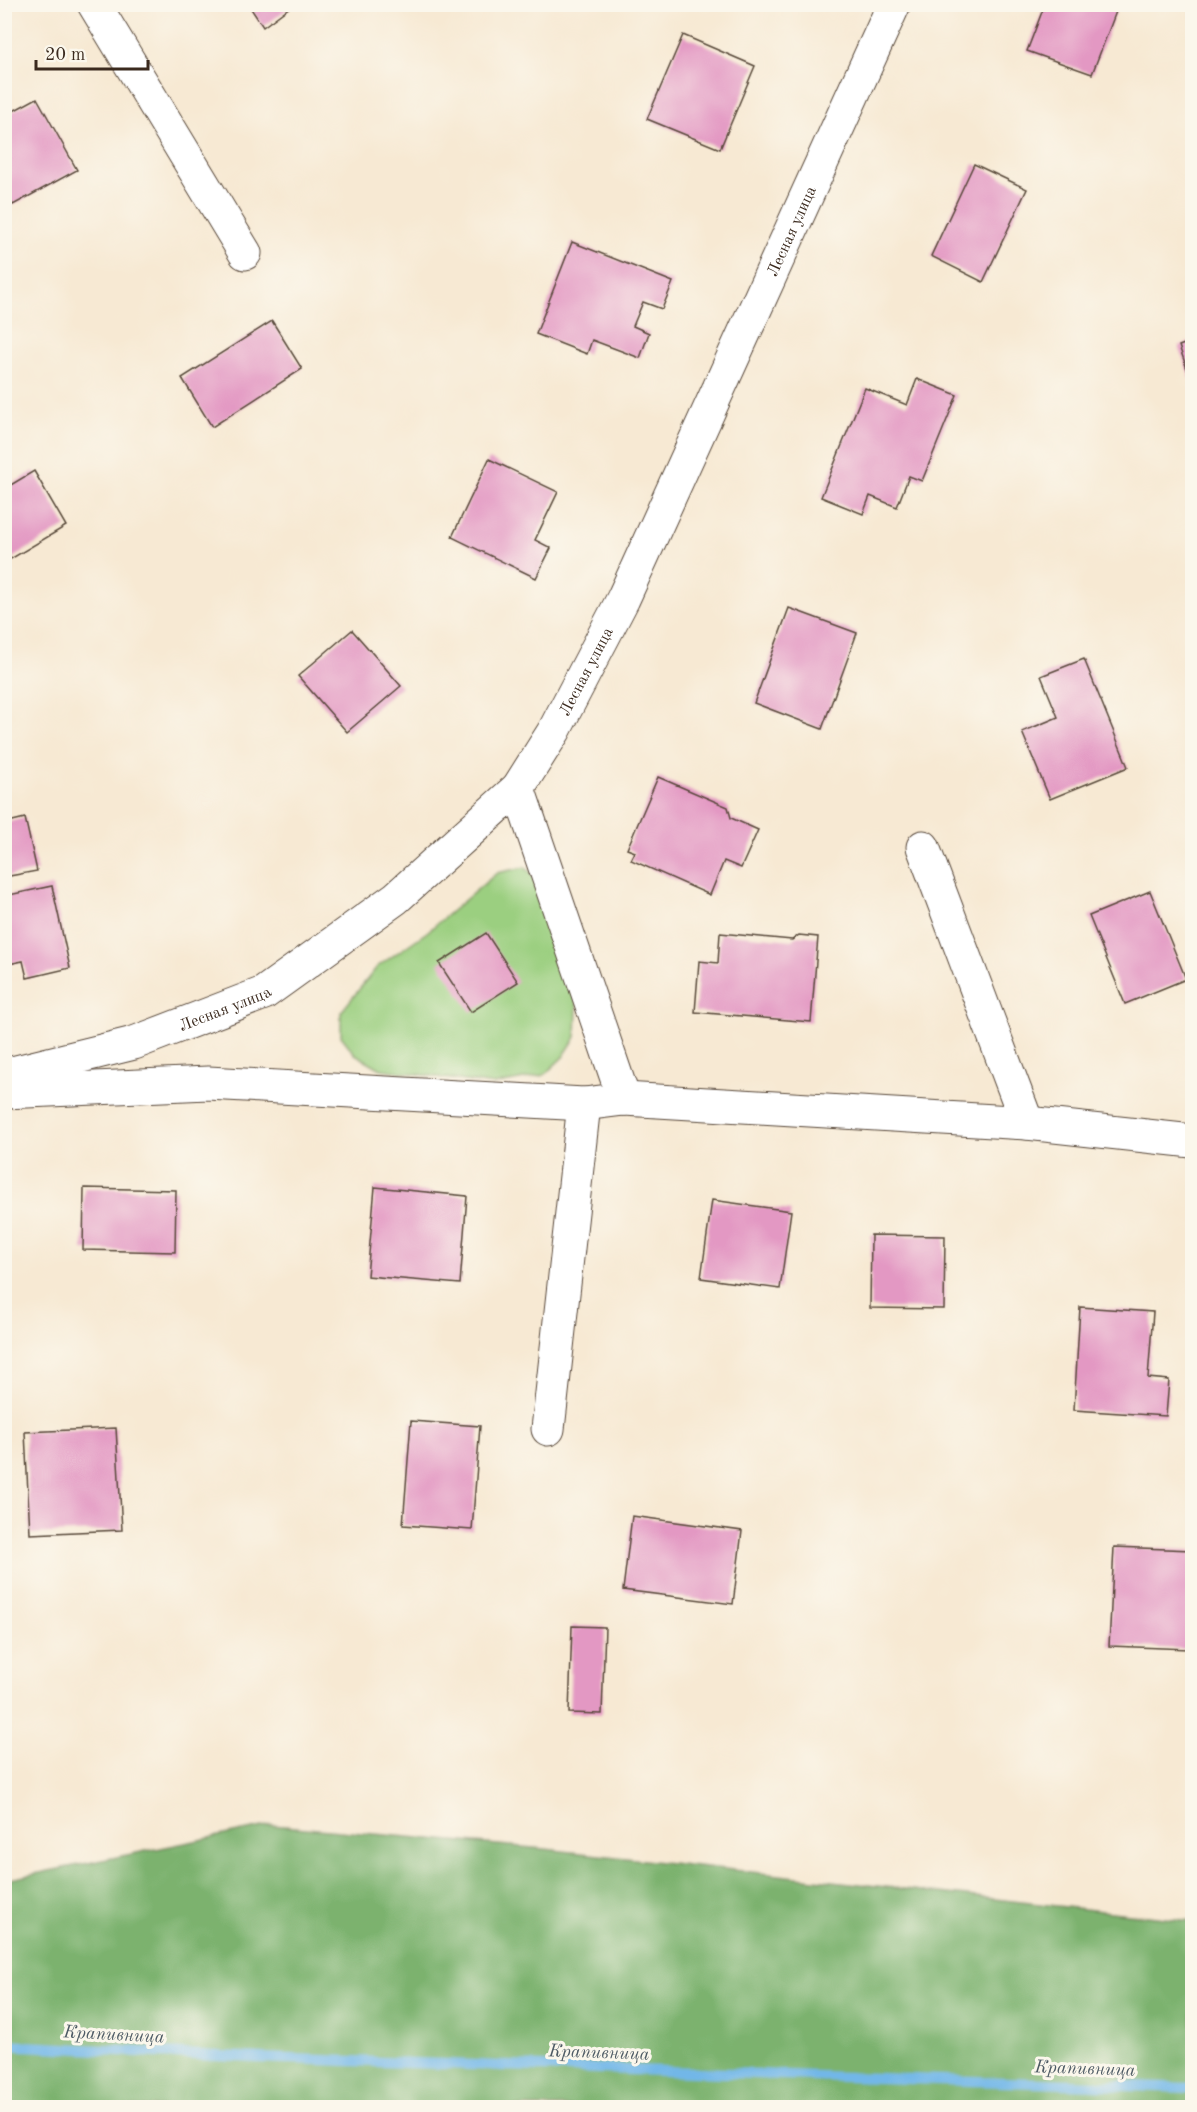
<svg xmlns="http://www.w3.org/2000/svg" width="1197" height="2112" viewBox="0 0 1197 2112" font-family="'Old Standard TT',serif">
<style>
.green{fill:#9bcf80;stroke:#6b7c4f;stroke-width:1.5}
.forest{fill:#7cb26e;stroke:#5c6e46;stroke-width:1.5}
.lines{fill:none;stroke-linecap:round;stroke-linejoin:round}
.stream{stroke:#72b7e8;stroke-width:10}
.building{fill:#e398c3}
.minor-casing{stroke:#574739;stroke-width:35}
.minor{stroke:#fff;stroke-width:33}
.labels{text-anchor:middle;stroke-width:6;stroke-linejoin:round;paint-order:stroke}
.street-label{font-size:16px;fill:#3b2a1e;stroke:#fbf7ec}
.water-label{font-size:18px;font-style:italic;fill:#4e5b65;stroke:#fbf7ec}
</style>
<rect width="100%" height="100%" fill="#fbf7ec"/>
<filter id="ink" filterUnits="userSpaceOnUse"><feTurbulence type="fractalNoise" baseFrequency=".0167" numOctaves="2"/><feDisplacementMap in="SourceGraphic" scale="12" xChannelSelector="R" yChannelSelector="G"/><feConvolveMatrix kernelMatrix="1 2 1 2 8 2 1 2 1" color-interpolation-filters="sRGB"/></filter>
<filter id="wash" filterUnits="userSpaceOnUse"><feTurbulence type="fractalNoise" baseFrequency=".008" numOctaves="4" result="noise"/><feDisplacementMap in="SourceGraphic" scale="24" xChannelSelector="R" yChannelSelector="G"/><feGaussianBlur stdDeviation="1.35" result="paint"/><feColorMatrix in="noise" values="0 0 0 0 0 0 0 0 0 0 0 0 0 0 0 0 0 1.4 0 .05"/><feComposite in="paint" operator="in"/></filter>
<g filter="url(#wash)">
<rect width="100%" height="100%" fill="#f7e9d3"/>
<polygon class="green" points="525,867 540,882 577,1005 576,1037 563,1057 544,1075 494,1085 381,1069 355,1054 341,1036 341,1012 377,967 427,932 497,873"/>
<polygon class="forest" points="272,1825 545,1849 1192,1921 1192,2107 5,2107 5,1880"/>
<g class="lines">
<polyline class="stream" points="4,2045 257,2058 1192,2088"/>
</g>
<g id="blocks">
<g class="building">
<polygon points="248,4 294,4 263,27"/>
<polygon points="1045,4 1105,4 1117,9 1092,74 1027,51"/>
<polygon points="683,35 755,66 720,149 647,119"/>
<polygon points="37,98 77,170 13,205 4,190 4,116"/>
<polygon points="974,164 1027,189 983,282 931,256"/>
<polygon points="572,242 673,282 662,309 643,302 633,326 649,333 640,358 592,340 587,354 536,334"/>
<polygon points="272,321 302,369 212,427 182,378"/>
<polygon points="1192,341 1192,383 1179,346"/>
<polygon points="917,379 957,395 922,481 909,476 897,507 870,496 863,514 821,497 865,388 907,405"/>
<polygon points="489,459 558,492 535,540 551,548 536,578 452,537"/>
<polygon points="34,471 66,526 4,563 4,489"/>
<polygon points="789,608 857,633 822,729 754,703"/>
<polygon points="352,630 401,686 347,732 298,676"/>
<polygon points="1084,659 1128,767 1050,799 1022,732 1058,717 1041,676"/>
<polygon points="658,777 728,807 731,818 758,830 741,868 724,861 710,895 631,860 635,852 627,849"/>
<polygon points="25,818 37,871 4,877 4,823"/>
<polygon points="52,886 70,968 27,978 23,961 4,965 4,896"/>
<polygon points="1150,891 1186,979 1125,1004 1089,916"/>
<polygon points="486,933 518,982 471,1012 439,963"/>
<polygon points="720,933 792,940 799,935 818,937 811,1022 695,1012 699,961 718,963"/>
<polygon points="375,1187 467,1196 460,1284 367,1276"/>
<polygon points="84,1188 176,1190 175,1252 83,1250"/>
<polygon points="712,1200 791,1211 780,1289 701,1278"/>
<polygon points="871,1235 945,1236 944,1309 870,1308"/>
<polygon points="1080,1307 1153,1312 1148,1378 1169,1380 1166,1416 1074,1410"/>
<polygon points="411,1421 480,1426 472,1530 403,1525"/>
<polygon points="116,1428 122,1530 30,1534 25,1432"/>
<polygon points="632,1516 742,1531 733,1604 623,1590"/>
<polygon points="1114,1547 1192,1550 1189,1649 1109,1646"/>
<polygon points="572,1626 605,1627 602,1714 569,1713"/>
</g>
</g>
</g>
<g filter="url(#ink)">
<use href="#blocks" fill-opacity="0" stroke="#574739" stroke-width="1.5"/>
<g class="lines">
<defs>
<g id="minor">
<polyline points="94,4 245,253"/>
<polyline points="518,788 624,1099"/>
<polyline points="923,847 1027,1123"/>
<path id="s1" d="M4 1075 134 1043 264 993 396 898 518 788 554 731 623 599 894 4"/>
<polyline points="4,1092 208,1083 584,1104 624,1099 1027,1123 1192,1141"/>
<polyline points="548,1429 584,1104"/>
</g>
</defs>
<use href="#minor" class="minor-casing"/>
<use href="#minor" class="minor"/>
</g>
</g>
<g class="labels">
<g class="street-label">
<text dy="6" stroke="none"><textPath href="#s1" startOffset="1221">Лесная улица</textPath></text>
<text dy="6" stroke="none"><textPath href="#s1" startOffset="735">Лесная улица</textPath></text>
<text dy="6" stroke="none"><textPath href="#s1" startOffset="231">Лесная улица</textPath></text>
</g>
<g class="water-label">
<text transform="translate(114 2034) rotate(3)" y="6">Крапивница</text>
<text transform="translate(599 2052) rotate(2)" y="6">Крапивница</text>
<text transform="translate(1085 2068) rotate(2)" y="6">Крапивница</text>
</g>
</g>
<rect width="1197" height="2112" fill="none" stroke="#fbf7ec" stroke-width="24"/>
<path d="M36 60v9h112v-9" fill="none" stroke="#3b2a1e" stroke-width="3"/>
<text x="45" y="60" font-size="18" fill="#3b2a1e" stroke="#fbf7ec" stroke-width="4.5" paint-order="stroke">20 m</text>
</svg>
